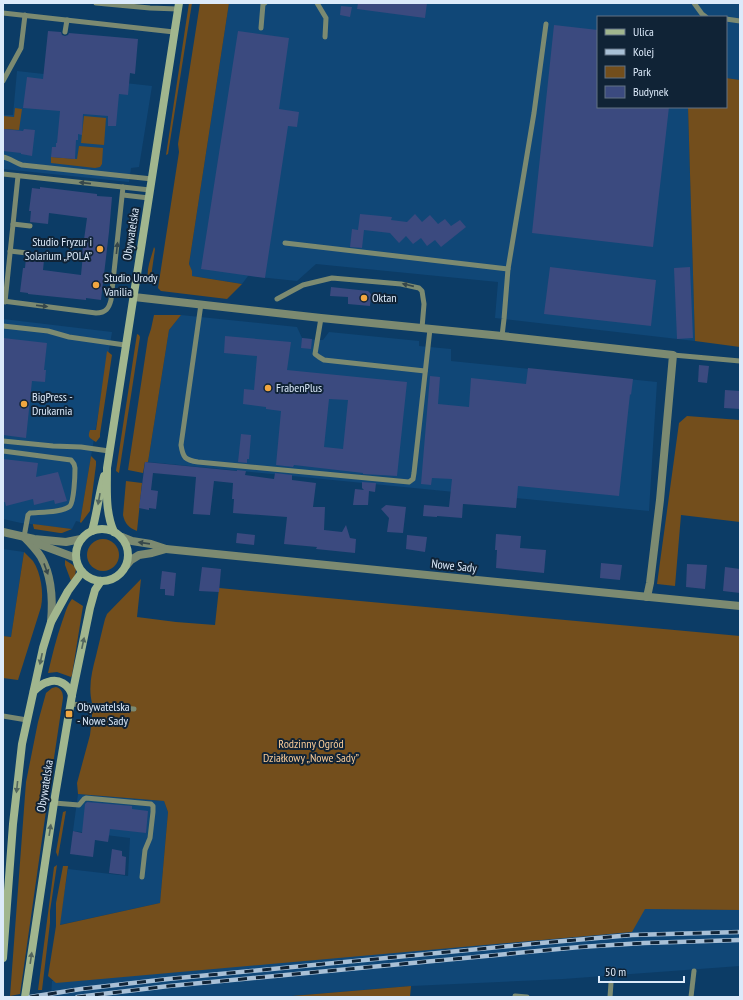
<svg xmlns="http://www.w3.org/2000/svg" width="743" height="1000" viewBox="0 0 743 1000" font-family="'PT Sans Narrow',sans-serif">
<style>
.built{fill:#104777}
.green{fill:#734e1c}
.building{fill:#3b4a7f;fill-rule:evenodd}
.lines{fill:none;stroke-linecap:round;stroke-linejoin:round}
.service{stroke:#7c8a71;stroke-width:5}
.minor{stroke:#7c8a71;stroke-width:8}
.secondary{stroke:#a1b68e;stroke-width:8}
.rail-casing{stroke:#a9c0d6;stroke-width:4.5}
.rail{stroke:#102336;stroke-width:3;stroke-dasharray:9;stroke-linecap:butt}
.oneway{fill:#36474b}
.oneway2{fill:#51655e}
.poi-dot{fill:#f1a640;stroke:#102336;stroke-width:1.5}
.labels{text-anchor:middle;stroke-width:4;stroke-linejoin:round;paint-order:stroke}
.street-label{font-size:12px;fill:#dceafa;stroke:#102336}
.poi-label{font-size:12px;fill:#dceafa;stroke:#102336;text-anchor:start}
.park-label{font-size:12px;fill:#f8cb98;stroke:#102336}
</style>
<rect width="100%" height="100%" fill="#0c3c66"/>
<g class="built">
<polygon points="229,3 740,3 740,80 726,78 726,17 598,17 598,107 688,107 695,341 495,318 498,282 316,264 297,281 248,276 242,284 192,276 189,264"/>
<polygon points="17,71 152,86 139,167 131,168 129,182 3,169 3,115 13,115"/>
<polygon points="181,315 297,327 302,338 317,340 323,340 329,332 419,341 419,346 451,349 451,361 657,382 649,511 148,462 169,330"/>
<polygon points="3,319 112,332 80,522 76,521 72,529 21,523 3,519"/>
<polygon points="3,549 24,552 11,637 3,636"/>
<polygon points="78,794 164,801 168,812 160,903 740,910 740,966 563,979 411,986 280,997 51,997 52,981 155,969 160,903 59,925 68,869 128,876 130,838 73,831"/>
</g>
<g class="green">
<polygon points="189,3 192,3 168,154 166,155"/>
<polygon points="200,3 229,3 189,264 192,271 192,276 242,284 227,299 161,291 158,288 179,152 178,144"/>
<polygon points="726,78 740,80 740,347 695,341 688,107 726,107"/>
<polygon points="15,108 22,109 19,130 3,129 3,116 14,117"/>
<polygon points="84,116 106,118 104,145 81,143"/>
<polygon points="79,146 103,148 102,164 100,167 95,168 51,163 51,157 77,159"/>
<path d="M154 247 155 249 150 284C144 273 151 259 154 247Z"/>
<polygon points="154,315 181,315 169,330 148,462 145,462 143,473 128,470 148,338 151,329"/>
<polygon points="137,334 139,335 140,337 119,473 116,471"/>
<path d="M107 351 112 355 100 434V437L96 442C90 438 87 438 90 430H96Z"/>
<polygon points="687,416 740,420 740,522 681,515 675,586 657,584 679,423"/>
<polygon points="91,456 96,461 96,465 90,511 81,523 80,522"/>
<path d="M126 481 142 483 137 531C129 528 125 524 123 515Z"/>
<polygon points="33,525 33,524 72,529 62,533 60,533 34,529"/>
<circle cx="103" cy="555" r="16"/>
<path d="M24 552C27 555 30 558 33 561 41 573 44 593 41 607L18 680 3 678V636L11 637Z"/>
<polygon points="65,560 73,565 76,569 75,576 71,581 65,565"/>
<path d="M141 579 137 617 176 622 215 625 219 588 740 636V910L645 909 632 932 56 983 48 976 56 926V903L63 866H68L60 925 160 903 168 812 164 801 78 794 77 783 90 735 92 718V711L99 712 100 704 92 703C88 687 92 671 96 656 99 643 102 631 105 619L107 614Z"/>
<path d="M72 599 83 606 72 675 71 677 57 672 48 673C52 656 56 639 62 622 65 614 67 605 72 599Z"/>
<path d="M56 687C62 689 63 693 63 698L45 818 20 994 10 996 26 782 38 722 46 693 52 688Z"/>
<polygon points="66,811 58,857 56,852 63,812"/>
<polygon points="57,865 50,911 50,923 42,990 38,990 54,867"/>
<polygon points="411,986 410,997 280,997"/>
</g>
<g class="building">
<polygon points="358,3 427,3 425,18 357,9"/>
<polygon points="341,6 352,7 350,17 340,15"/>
<polygon points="554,25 598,30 598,107 669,107 653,247 532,233"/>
<polygon points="48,31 61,32 62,35 65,36 68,35 69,33 138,39 135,74 130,73 128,95 119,94 116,126 108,126 108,116 83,114 82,135 78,134 78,140 76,140 75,159 51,157 52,147 56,147 56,143 57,143 60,111 23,108 27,77 43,79"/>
<polygon points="238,31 289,38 279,109 299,112 297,127 288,126 265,278 201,269"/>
<polygon points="3,129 23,131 24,129 35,130 32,156 21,154 21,153 3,151"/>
<polygon points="40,187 97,194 97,196 112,197 109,232 101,300 86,298 86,300 28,294 28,293 20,292 23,268 25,268 26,258 44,260 43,270 81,275 83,254 82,254 87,218 49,213 48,224 30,222 31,211 29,211 32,188 40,189"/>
<polygon points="360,214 392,217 391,220 407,222 415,214 422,222 430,215 438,224 445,219 451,226 460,220 466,227 441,247 435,240 427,246 421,238 413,244 406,236 399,243 390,233 364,230 362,248 350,247 352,229 358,230"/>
<polygon points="550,267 656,280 651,326 544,314"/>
<polygon points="690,267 693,338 677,339 674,268"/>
<polygon points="331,287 368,291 371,294 370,306 348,304 348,297 330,296"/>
<path d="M225 336 291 342 287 370 407 382 397 476 363 474V473L294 465 293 467 276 465 281 411 266 409V407L243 404 244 389 254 390 257 356 224 353ZM329 399 348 400 343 449 324 447Z"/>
<polygon points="3,338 47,343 44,370 46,370 45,382 32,381 26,438 3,435"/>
<polygon points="302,338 312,339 311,349 301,348"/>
<polygon points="699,365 709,366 707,383 698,382"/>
<polygon points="528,368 633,379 631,395 630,394 619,496 518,486 516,508 463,504 462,518 437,516 437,517 423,516 424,505 449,507 452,479 432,478 431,485 421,484 430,376 440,377 438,404 469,407 471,378 526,384"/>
<polygon points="725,390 740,391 740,409 724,408"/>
<polygon points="241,434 251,435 249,459 247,459 247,463 238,462"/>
<polygon points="3,459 38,463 36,477 58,472 67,501 55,504 54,500 34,505 33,499 6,506 5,502 3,502"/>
<polygon points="145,462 237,471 237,470 246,471 245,475 274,479 275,473 292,475 292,480 316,483 313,507 325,507 324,530 342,532 346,525 350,538 356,539 355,553 316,549 317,547 284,544 287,517 233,513 234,499 232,499 233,483 214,481 210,515 193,514 196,477 153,473 151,490 158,491 156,509 149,508 149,510 139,508"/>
<polygon points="362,482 376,483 375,492 369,491 368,505 353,505 355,489 364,490 362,488"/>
<polygon points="386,505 406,507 403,533 387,532 389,518 381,509"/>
<polygon points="237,533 255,535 254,545 236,543"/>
<polygon points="496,534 521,536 520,548 546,550 544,573 496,568 497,550 495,550"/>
<polygon points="407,535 427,537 425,552 406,549"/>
<polygon points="601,563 622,565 620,580 600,578"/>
<polygon points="687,564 707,565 705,589 686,587"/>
<polygon points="202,567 221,569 219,592 199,591"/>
<polygon points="725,567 740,569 740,593 723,591"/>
<polygon points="162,571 176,573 174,596 165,595 165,589 160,589"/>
<polygon points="87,802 132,806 132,809 148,811 146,833 110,829 108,842 95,840 93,857 70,854 73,831 82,833 85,804"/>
<polygon points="112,849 122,851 122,856 126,857 125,875 109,873"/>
</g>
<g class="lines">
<g class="service">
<polyline points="96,3 150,8 178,9"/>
<polyline points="317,3 326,18 325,37"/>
<polyline points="694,3 702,14 706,17"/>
<polyline points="3,13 174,32"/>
<polyline points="726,19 740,21"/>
<polyline points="261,28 263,4 265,3"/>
<polyline points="65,32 67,20"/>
<polyline points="3,81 21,48 25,15"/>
<path d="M3 157C10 158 15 163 22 165L152 179"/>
<polyline points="3,174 150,190"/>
<polyline points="123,195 149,198"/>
<polyline points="13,224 30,226"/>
<polyline points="285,243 508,269"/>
<polyline points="10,251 27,253"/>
<polyline points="277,299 303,285 332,278 401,284 419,288 422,291 424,304 422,328"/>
<path d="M3 301 96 313C106 313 109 308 111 300L123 187"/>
<polyline points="5,302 18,176"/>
<path d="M201 304 181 445C183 458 185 460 198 462L409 482 413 479 414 473 430 329"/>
<polyline points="321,318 315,354 319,357 324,360 425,371"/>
<polyline points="3,326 48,331 69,337 125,345"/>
<polyline points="502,336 504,319 508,269 534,113 546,24"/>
<polyline points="673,355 740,361"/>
<polyline points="3,441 53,446 81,447 109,451"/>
<path d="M3 451 71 460 74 464 75 468C75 476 74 501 70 506 63 513 39 512 30 513L28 515 24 537"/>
<polyline points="71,704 134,709"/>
<polyline points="3,716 27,720"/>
<polyline points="54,803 79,805 84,799 86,798 151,804 153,806 153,812 150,838 145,850 142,877"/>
<polyline points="515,996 527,997"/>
<polyline points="610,997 611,983"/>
<polyline points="691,997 694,971"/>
</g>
<g class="minor">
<polyline points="134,297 321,318 502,336 673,355 660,500 650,583 647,597"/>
<polyline points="3,532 34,539 66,542 81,539"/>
<path d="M24 537C30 543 36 549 41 557 52 576 53 600 51 622"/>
<polyline points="122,537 132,541 151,544 166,549 740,606"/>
<polyline points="34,540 41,545 76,558"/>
<polyline points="126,566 131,560 139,555 152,553 166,549"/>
</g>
<g class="secondary">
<circle cx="102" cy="555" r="26"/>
<path d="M92 531C97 513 99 494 104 476"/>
<path d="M114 532C105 512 107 489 107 468L179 3"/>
<path d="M34 691C38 687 43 683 48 682 59 678 69 685 72 695"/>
<polyline points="3,958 13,824 22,744 43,648 51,622 68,591 82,572"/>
<polyline points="25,997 55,796 72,695 90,608 95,590 101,581"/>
</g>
<defs>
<g id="rail">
<polyline points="30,997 81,989 168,979 541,943 632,935 740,932"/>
<polyline points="77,997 169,986 580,947 644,943 740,940"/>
</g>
</defs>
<use href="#rail" class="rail-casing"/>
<use href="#rail" class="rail"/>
</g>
<defs><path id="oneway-solid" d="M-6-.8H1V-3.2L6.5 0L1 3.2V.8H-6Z"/></defs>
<g class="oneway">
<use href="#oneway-solid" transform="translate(85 183) rotate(-174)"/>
<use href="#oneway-solid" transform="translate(117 248) rotate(-84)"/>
<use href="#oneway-solid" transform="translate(408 285) rotate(-167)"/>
<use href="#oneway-solid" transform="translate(42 306) rotate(7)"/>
<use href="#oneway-solid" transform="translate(144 543) rotate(-172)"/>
<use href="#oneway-solid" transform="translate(46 569) rotate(70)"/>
</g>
<g class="oneway2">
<use href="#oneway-solid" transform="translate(99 499) rotate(100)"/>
<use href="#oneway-solid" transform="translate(83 643) rotate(-78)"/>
<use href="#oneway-solid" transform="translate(41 659) rotate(102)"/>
<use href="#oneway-solid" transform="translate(17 787) rotate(96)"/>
<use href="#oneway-solid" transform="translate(50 830) rotate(-81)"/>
<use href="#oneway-solid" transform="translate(31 958) rotate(-82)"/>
</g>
<g class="poi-dot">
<circle cx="100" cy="249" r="4"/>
<circle cx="96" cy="285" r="4"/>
<circle cx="364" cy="298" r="4"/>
<circle cx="268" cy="388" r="4"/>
<circle cx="24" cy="404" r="4"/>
<rect x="65" y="710" width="8" height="8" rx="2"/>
</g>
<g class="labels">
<g class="street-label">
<text transform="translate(131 234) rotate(-81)" y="4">Obywatelska</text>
<text transform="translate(454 566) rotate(6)" y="4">Nowe Sady</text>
<text transform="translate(45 786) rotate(-81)" y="4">Obywatelska</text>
</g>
<g class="poi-label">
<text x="92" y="246" text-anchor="end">Studio Fryzur i<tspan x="92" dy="14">Solarium „POLA”</tspan></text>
<text x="104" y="282">Studio Urody<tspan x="104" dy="14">Vanilia</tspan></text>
<text x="372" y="302">Oktan</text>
<text x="276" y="392">FrabenPlus</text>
<text x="32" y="401">BigPress -<tspan x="32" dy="14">Drukarnia</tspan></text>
<text x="77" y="711">Obywatelska<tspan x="77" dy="14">- Nowe Sady</tspan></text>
</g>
<g class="park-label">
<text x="311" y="748">Rodzinny Ogród<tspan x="311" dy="14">Działkowy „Nowe Sady”</tspan></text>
</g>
</g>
<rect width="743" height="1000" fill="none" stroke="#dceafa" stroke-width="8"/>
<rect x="597" y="16" width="130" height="92" fill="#102336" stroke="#627384"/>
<rect x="605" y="29" width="20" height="6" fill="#a1b68e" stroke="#627384"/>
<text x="633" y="36" font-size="12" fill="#dceafa">Ulica</text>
<rect x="605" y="49" width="20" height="6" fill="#a9c0d6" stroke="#627384"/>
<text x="633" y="56" font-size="12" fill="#dceafa">Kolej</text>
<rect x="605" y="66" width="20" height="12" fill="#734e1c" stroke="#627384"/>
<text x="633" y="76" font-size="12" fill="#dceafa">Park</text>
<rect x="605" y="86" width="20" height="12" fill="#3b4a7f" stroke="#627384"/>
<text x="633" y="96" font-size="12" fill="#dceafa">Budynek</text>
<path d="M599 976v6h85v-6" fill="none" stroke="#dceafa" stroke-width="2"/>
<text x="605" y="976" font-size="12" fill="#dceafa" stroke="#102336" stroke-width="3" paint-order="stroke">50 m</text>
</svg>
